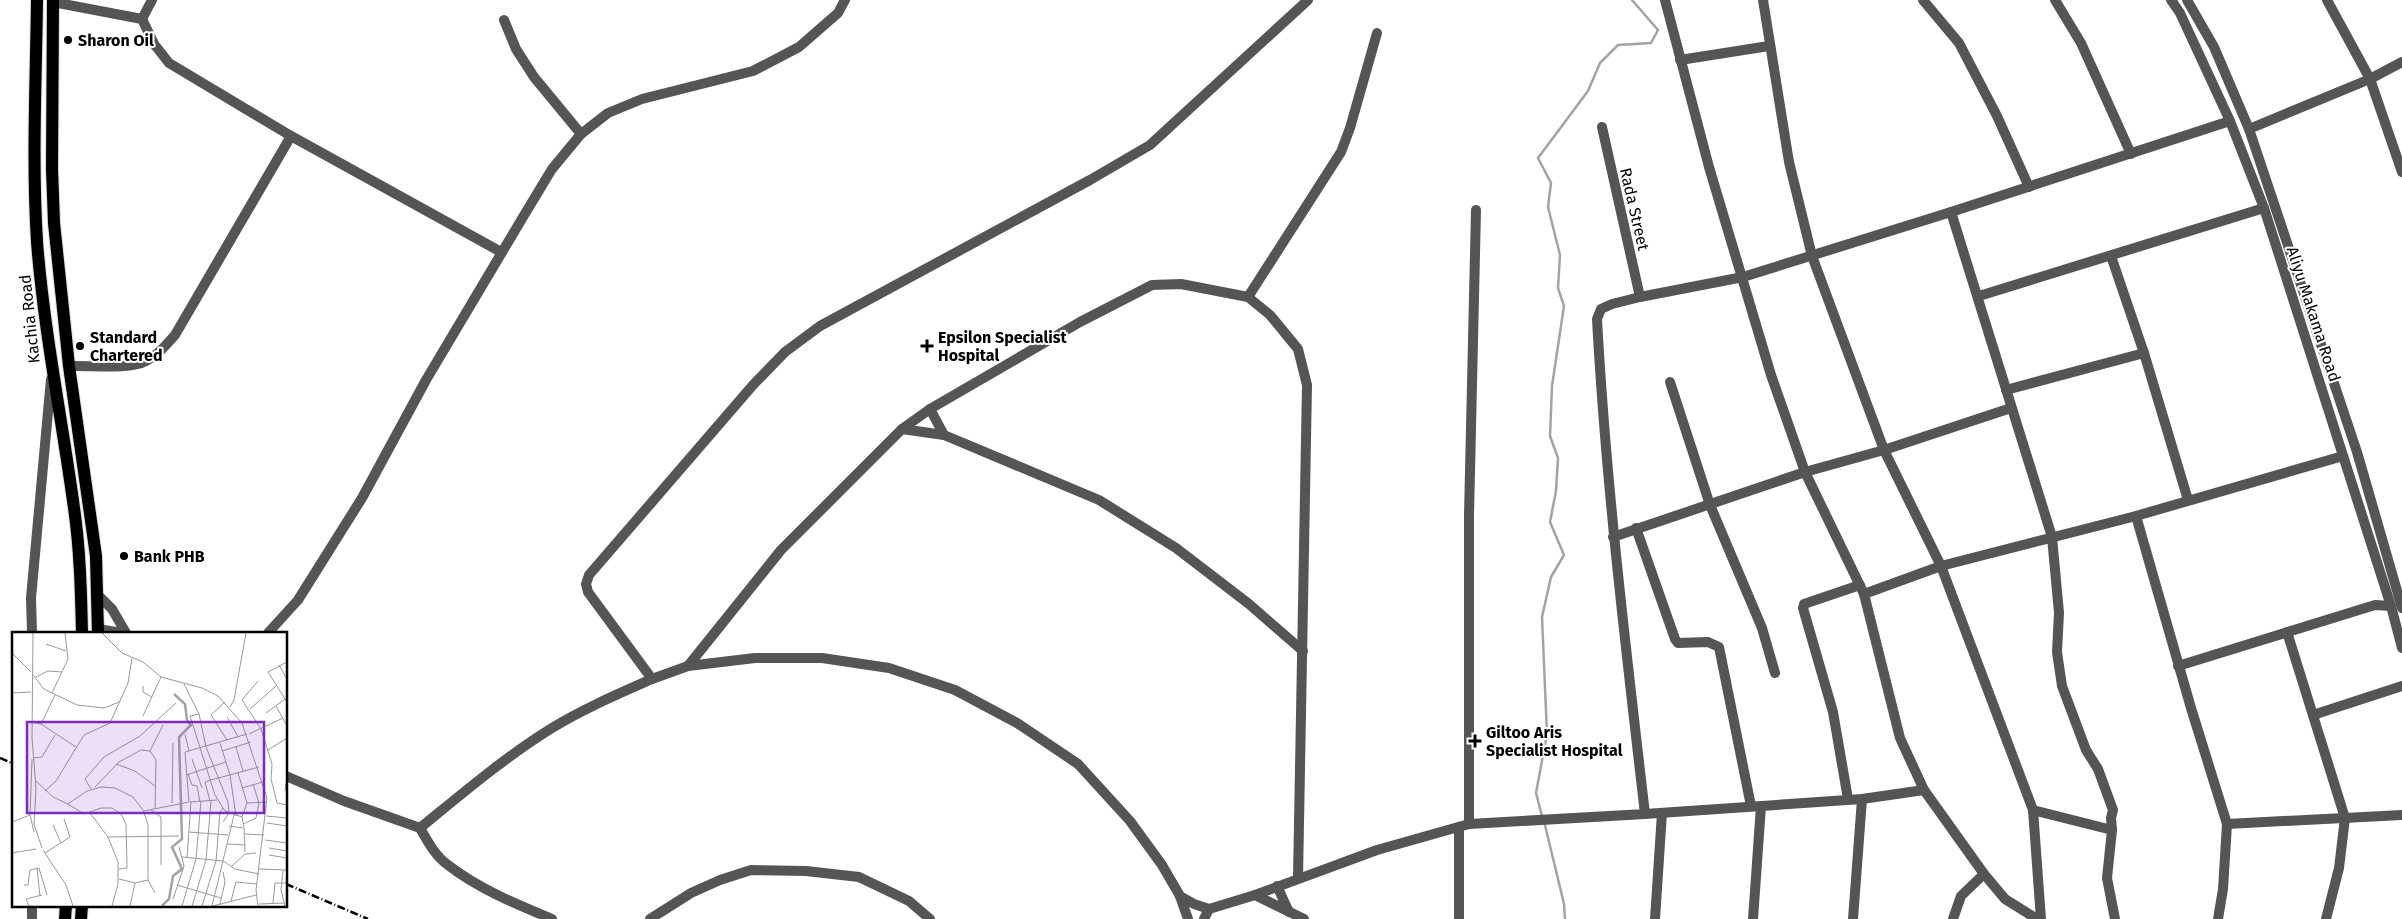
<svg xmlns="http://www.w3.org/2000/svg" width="2402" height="919" viewBox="0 0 2402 919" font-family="'Fira Sans',sans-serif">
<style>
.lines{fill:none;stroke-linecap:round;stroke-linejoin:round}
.stream{stroke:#a3a3a3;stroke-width:2.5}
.primary-casing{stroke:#dbdbdb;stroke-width:14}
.minor{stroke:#555;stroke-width:10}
.tertiary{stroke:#555;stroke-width:10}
.primary{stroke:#000;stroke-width:12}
.rail{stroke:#000;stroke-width:2.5;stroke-dasharray:8 2.5 1 2.5;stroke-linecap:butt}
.poi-dot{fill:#000;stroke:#fff;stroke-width:2}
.labels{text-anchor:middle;stroke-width:4;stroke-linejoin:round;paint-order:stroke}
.poi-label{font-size:16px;font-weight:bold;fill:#000;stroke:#fff;text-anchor:start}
.street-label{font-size:16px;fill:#000;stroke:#fff}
.inset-river{fill:none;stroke:#a3a3a3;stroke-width:2.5}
.inset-road{fill:none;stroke:#999;stroke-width:1}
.view{fill:#7b2cbf;fill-opacity:0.15;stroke:#7b2cbf;stroke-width:2.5}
.inset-edge{fill:none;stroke:#000;stroke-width:2.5}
</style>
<rect width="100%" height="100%" fill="#fff"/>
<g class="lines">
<g class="stream">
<polyline points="1542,816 1536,793 1547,734 1542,617 1551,577 1564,555 1550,522 1556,491 1558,458 1550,436 1552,386 1564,306 1558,288 1560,255 1548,207 1551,183 1538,158 1588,91 1600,63 1618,45 1651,43 1658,30 1632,0"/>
<polyline points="1544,821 1564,904 1565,919"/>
</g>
<defs>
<g id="primary">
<path d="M37 0C36 81 32 162 37 242 44 332 62 419 74 508 80 549 81 591 82 633"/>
<polyline points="53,0 52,169 54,223 69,366 96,556 98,633"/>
<polyline points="65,919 66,905"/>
<polyline points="81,919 82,905"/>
</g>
</defs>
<use href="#primary" class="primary-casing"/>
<g class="minor">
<polyline points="1665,0 1709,167 1771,375 1805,472 1864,594 1900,738 1924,790 1984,874 2005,899 2037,919"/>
<polyline points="1763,0 1789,162 1812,256 1884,450 1941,566 2033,810 2041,919"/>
<polyline points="1923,0 1959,43 1997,116 2029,187"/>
<polyline points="2055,0 2081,43 2131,154"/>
<polyline points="2327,0 2370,79 2402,172"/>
<polyline points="53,2 142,19 154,44 169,63 291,136 501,252"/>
<polyline points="142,19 152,0"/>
<polyline points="504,20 516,49 534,77 581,134"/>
<polyline points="1680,60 1769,46"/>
<polyline points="1602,127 1640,297"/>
<polyline points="2249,129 2370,79 2402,62"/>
<polyline points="1951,212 2052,537 2059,613 2057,652 2062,686 2086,750 2098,769 2113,810 2111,818 2112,830 2107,878 2115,919"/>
<polyline points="2111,256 2144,353 2188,500"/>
<polyline points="1979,296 2264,208"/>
<polyline points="1248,297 1341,152 1350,128 1377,33"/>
<path d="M69 366C89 365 129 370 146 361 158 355 166 345 175 335L291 136"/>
<polyline points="1670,382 1710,505 1762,628 1775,673"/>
<polyline points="2006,390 2144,353"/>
<polyline points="930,409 944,435"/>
<polyline points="902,429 944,435 1099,500 1176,548 1249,604 1303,651"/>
<polyline points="2136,516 2191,708 2227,824 2223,889 2218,919"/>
<polyline points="1636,528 1675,639 1678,643 1708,642 1719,647 1751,806"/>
<polyline points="1613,537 1805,472 1884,450 2011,408"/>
<polyline points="1864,594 1941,566 2136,516 2343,456"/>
<polyline points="98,595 112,609 126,633"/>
<polyline points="98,629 122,633"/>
<polyline points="2287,632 2345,818 2339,868 2326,919"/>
<polyline points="32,633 31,598 51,379"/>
<polyline points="268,633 298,600 362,498 426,380 523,217 552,169 581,134 608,113 642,99 753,71 799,47 838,13 845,0"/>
<polyline points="688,666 781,550 902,429 930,409 1080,322 1152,285 1181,284 1248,297 1270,315 1298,349 1307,385 1298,878"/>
<polyline points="2178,666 2375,605 2391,606"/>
<polyline points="2313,715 2402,686"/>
<path d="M286 776 344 801 420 828C463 793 505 757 552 728 583 709 618 694 652 679L588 592 586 584 589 575 753 385 785 352 820 326 1090 180 1150 145 1308 0"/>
<polyline points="1848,799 1833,712 1803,608 1804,604 1860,585"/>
<polyline points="2033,810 2112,830"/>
<polyline points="1645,814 1862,799 1924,790"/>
<polyline points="1469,824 1469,515 1476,210"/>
<polyline points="2227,824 2402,815"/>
<polyline points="1459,827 1459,919"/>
<path d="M420 828C427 840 435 856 448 865 479 889 516 904 552 919"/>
<polyline points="1277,886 1289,912"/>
<polyline points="1255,895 1304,919"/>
<polyline points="1180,896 1188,919"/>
<polyline points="32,919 32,905"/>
<polyline points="650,919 691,893 720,880 751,870 806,871 859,877 909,901 930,919"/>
<polyline points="1204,919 1209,909"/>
<polyline points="1655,919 1662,813"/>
<polyline points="1753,919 1761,806"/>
<polyline points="1853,919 1862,799"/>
<polyline points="1953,919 1961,896 1984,874"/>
</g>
<g class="tertiary">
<polyline points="2171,0 2180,13 2230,121 2264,208 2391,606 2402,648"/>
<polyline points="2187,0 2214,47 2249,129 2357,452 2402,608"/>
<path d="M652 679 688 666 755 658H822L889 668 955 690 1017 723 1078 764 1130 821 1162 865 1180 896 1194 904 1209 909 1255 895 1377 850 1469 824 1645 814C1626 649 1606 485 1597 319L1601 309 1612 304 1640 297 1743 277 1951 212 2230 121"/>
</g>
<use href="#primary" class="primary"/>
<g class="rail">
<polyline points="0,758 14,764"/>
<polyline points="286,884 368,919"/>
</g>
</g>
<g class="poi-dot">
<circle cx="68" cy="40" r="5"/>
<circle cx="80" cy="346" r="5"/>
<path d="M924.5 338.5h5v5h5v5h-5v5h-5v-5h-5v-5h5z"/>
<circle cx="124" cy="556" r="5"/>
<path d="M1472.5 733.5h5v5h5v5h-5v5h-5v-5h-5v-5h5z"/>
</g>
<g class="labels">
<g class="poi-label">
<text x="78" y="46">Sharon Oil</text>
<text x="90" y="343">Standard<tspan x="90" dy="18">Chartered</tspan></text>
<text x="938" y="343">Epsilon Specialist<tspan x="938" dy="18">Hospital</tspan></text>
<text x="134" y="562">Bank PHB</text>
<text x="1486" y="738">Giltoo Aris<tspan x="1486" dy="18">Specialist Hospital</tspan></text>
</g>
<g class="street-label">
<text transform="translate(1635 209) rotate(77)" y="6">Rada Street</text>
<text transform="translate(2314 314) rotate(72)" y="6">Aliyu Makama Road</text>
<text transform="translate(29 319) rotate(-96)" y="6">Kachia Road</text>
</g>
</g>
<g transform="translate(12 632)">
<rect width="275" height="275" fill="#fff"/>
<path class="inset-river" d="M150 274 157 267 161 244 170 237 160 215 170 207 167 105 179 93 175 88 173 72 162 62"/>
<path class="inset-road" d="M21 1 20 106 24 156 22 192 30 216M90 1 110 21 131 30 149 45 190 56 206 64 230 91 255 166 244 258 246 274M34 12 54 19M0 21 19 40M275 30 256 40 275 70M267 33 275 47M21 43 32 57 65 73 92 76 107 70M24 45 36 39 50 40M246 49 230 68 249 97 260 132 259 147 265 171 275 173M172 52 187 82 194 115 216 170 217 181 211 190M131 54V60L140 65M0 61 19 60M40 61 56 27 53 1M213 70 199 83 215 108M264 74 275 94M218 75 222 68 234 1M238 77 264 54M254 81 273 67M187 82 178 84 203 163 213 179 230 185M131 84 149 45M215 85 226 105M20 90 29 92 64 115M29 92 43 63M173 102 177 119M237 102 271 86M208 111 218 143 224 184M224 115 231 139M256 118 275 106M138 119 151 93M210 119 239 110M21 126 30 125 43 103M20 127 18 183 22 200M180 127 190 156M104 132 123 139 143 154M226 141 235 171 230 185 232 195M176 142 180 153 185 154 188 170M174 143 214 130M199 148 247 135M24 149 41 165 56 172 75 159 89 155 103 156 121 165 131 178 136 193V248L143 261M83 155 107 130 129 118 138 119 144 128 143 177M230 156 251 150M79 157 73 147 92 125 128 104 164 71M33 159 44 149 72 103 98 91 116 51 120 26M273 159 275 144M198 169 193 150 199 148M178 170 205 168M160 171 161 111M235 171 255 170M56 172 72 182 89 176H100L109 182 114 192 115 236 107 237M139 178 149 185V233M132 179 177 170 173 120 235 102M78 181 96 205 106 230V252L100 274M254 184 275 186M0 190 18 183M255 191 275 194M231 192 244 186 247 171 241 152M41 193 49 211M217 194 232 196 233 220M177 200 216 203M233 202 252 203M96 205 167 204M253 208 275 211M215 212 233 213M257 216 275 219M31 218 54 253 61 274M0 221 24 217M33 221 58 205 52 187M257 223 275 226M170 225 211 229 223 237 247 242M175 226 179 170M220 234 233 222 244 221M25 236 28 264M247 237 275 238M271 238 269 258 273 274M107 247 123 251 136 248M12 253H16L18 238 27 236 35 263M165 253 209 266M161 267 172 234 167 215M219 269 224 250 245 252M261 271 263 251H275M208 272 213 250 211 240M247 272 272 271M17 274 14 267 30 263M118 274 123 251M170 274 184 227 189 169M180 274 194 228 199 169M190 274 204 229 208 180 211 176M200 274 222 183M201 274 244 263"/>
<path class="view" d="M15 90H252V181H15Z"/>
<rect width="275" height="275" class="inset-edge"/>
</g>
</svg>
